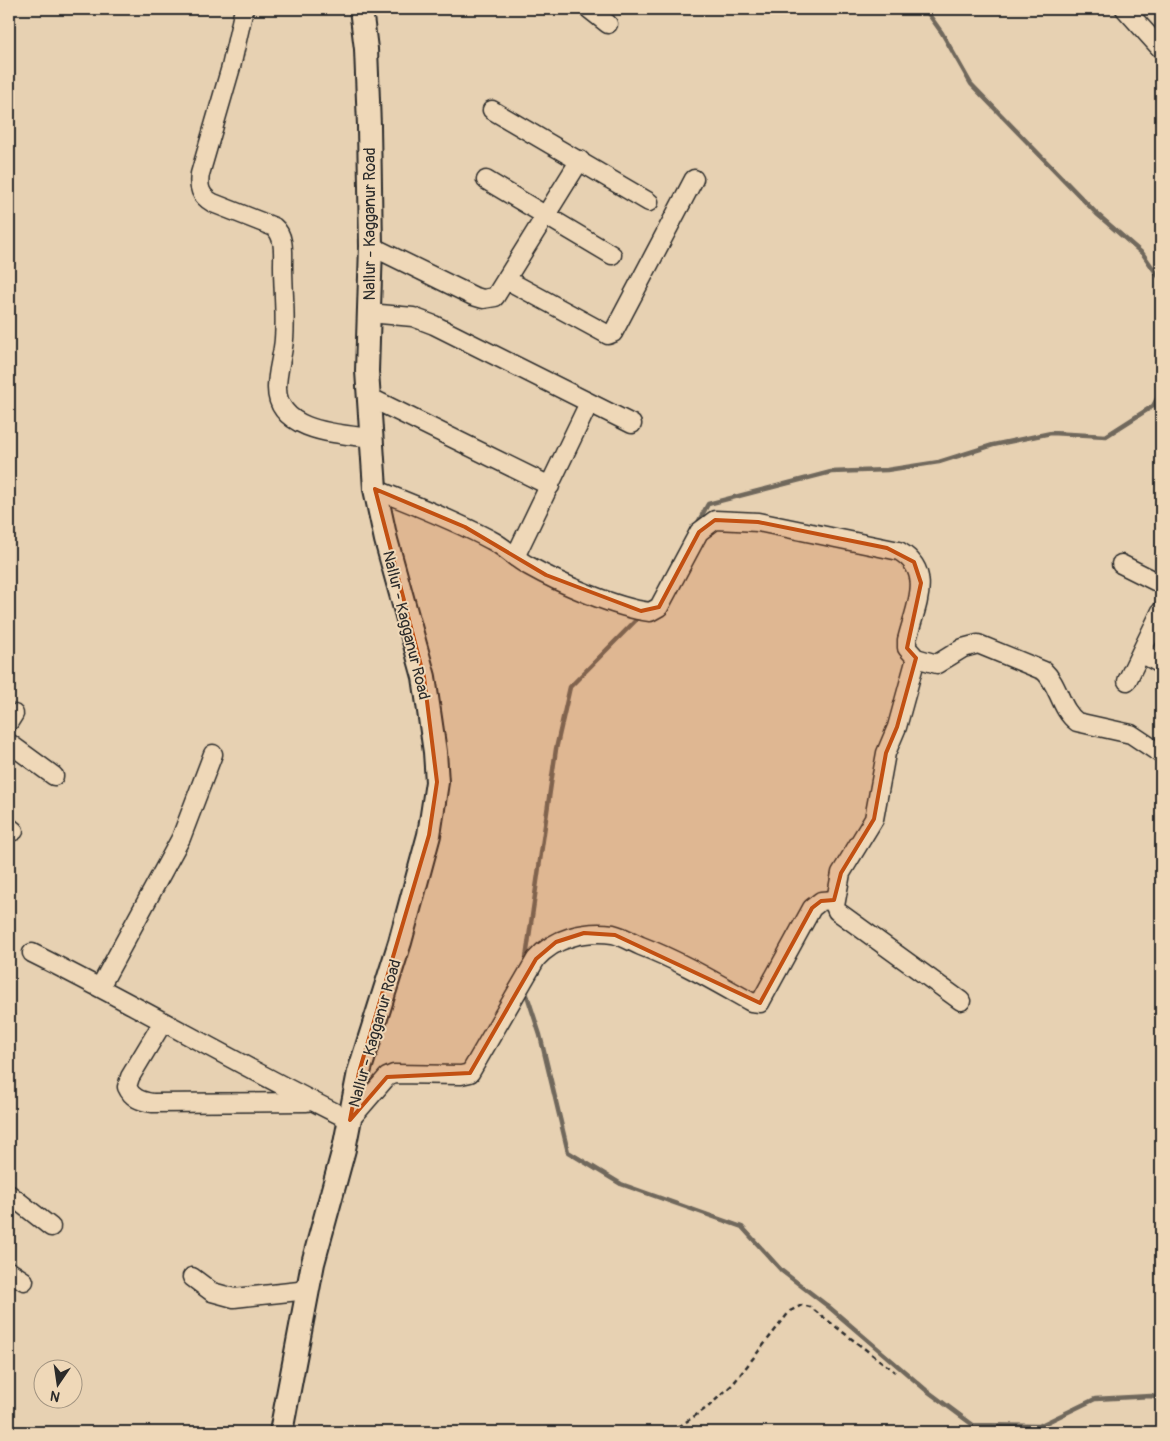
<svg xmlns="http://www.w3.org/2000/svg" width="1170" height="1441" viewBox="0 0 1170 1441" font-family="Pangolin,sans-serif">
<style>
.lines{fill:none;stroke-linecap:round;stroke-linejoin:round}
.stream{stroke:#6f675c;stroke-width:4.5}
.minor-casing{stroke:#2b2b2b;stroke-width:21}
.major-casing{stroke:#2b2b2b;stroke-width:26}
.path{stroke:#2b2b2b;stroke-width:2.5;stroke-dasharray:5 4;stroke-linecap:butt}
.minor{stroke:#efd8b8;stroke-width:18}
.major{stroke:#efd8b8;stroke-width:22}
.marked{fill:#c25012;fill-opacity:0.2;stroke:#c25012;stroke-width:4;stroke-linejoin:round}
.labels{text-anchor:middle;stroke-width:4;stroke-linejoin:round;paint-order:stroke}
.street-label{font-size:16px;fill:#2b2b2b;stroke:#efd8b8}
</style>
<rect width="100%" height="100%" fill="#e7d1b2"/>
<filter id="ink" filterUnits="userSpaceOnUse"><feTurbulence type="fractalNoise" baseFrequency=".02" numOctaves="2"/><feDisplacementMap in="SourceGraphic" scale="10" xChannelSelector="R" yChannelSelector="G"/><feConvolveMatrix kernelMatrix="1 2 1 2 8 2 1 2 1" color-interpolation-filters="sRGB"/></filter>
<g filter="url(#ink)">
<g class="lines">
<g class="stream">
<polyline points="925,9 942,33 971,84 1097,214 1143,254 1161,280"/>
<polyline points="696,526 708,504 831,472 887,470 939,462 993,445 1051,433 1106,436 1153,406 1161,391"/>
<polyline points="525,965 556,749 570,687 641,615"/>
<polyline points="525,989 540,1035 568,1152 621,1184 742,1227 782,1271 829,1307 926,1390 973,1425 1039,1426 1095,1399 1151,1396 1161,1399"/>
</g>
<defs>
<g id="minor">
<path d="M244 9 231 67 200 174C198 187 200 196 213 203L274 227C285 236 283 253 283 266 283 290 286 315 284 339 283 355 277 371 277 388 277 432 340 434 372 438"/>
<polyline points="589,9 608,24"/>
<polyline points="1125,9 1161,49"/>
<polyline points="492,110 649,202"/>
<polyline points="486,180 612,255"/>
<polyline points="371,246 473,296 483,299 495,297 580,160"/>
<polyline points="507,280 603,332 608,335 613,333 694,179"/>
<polyline points="369,313 413,317 434,325 632,424"/>
<polyline points="369,397 550,486"/>
<path d="M375 489C414 505 454 520 491 540 505 547 515 559 529 566 559 583 616 608 650 612L659 607 699 532 715 520 758 522 899 551C935 572 915 607 907 640V648L916 658 937 664 963 648 978 644 1044 671C1059 685 1060 709 1077 722L1131 734 1161 754"/>
<polyline points="515,557 589,403"/>
<polyline points="1121,564 1161,584"/>
<polyline points="1141,653 1161,664"/>
<polyline points="916,658 897,727 886,753 874,819 841,873 835,906 837,911 961,1001"/>
<polyline points="1127,681 1161,611"/>
<polyline points="9,722 14,714"/>
<polyline points="9,743 54,776"/>
<polyline points="9,827 14,831"/>
<path d="M32 953C139 1006 242 1067 350 1120L387 1077 394 1074 461 1075 470 1073 536 959C554 938 585 930 613 934 622 936 632 942 641 946 680 961 715 982 751 1002L760 1003 812 908 821 901 834 900"/>
<polyline points="100,987 181,838 213,754"/>
<path d="M163 1022 130 1077 127 1087C132 1098 140 1101 152 1103L307 1102"/>
<polyline points="9,1194 51,1227"/>
<polyline points="9,1271 24,1281"/>
<polyline points="192,1277 212,1292 234,1298 308,1290"/>
</g>
<polyline id="major" points="281,1432 313,1263 344,1149 359,1072 400,942 429,835 437,782 435,752 424,677 386,540 375,489 367,371 371,246 369,126 366,49 361,9"/>
</defs>
<use href="#minor" class="minor-casing"/>
<use href="#major" class="major-casing"/>
<polyline class="path" points="671,1432 708,1407 733,1384 790,1311 802,1305 810,1307 895,1372"/>
<use href="#minor" class="minor"/>
<use href="#major" class="major"/>
</g>
</g>
<path class="marked" d="M375 489 465 527 546 575 641 611 659 607 699 532 715 520 758 522 887 548 914 562 921 583 907 648 916 658 897 727 886 753 874 819 841 873 834 900 821 901 812 908 760 1003 615 935 584 933 556 942 536 959 470 1073 387 1077 350 1120 359 1072 429 835 437 782 424 677Z"/>
<g class="labels">
<g class="street-label">
<text transform="translate(369 224) rotate(-90)" y="6">Nallur - Kagganur Road</text>
<text transform="translate(407 625) rotate(76)" y="6">Nallur - Kagganur Road</text>
<text transform="translate(374 1033) rotate(-74)" y="6">Nallur - Kagganur Road</text>
</g>
</g>
<rect width="1170" height="1441" fill="none" stroke="#efd8b8" stroke-width="30"/>
<rect x="15" y="15" width="1140" height="1411" fill="none" stroke="#2b2b2b" stroke-width="2" filter="url(#ink)"/>
<g transform="translate(58 1384) rotate(193)"><circle r="24" fill="#efd8b8" stroke="#a19380"/>
<path d="M0-4L9 19L0 12L-9 19Z" fill="#2b2b2b"/>
<text y="-8" font-size="14" font-weight="bold" text-anchor="middle" fill="#2b2b2b">N</text>
</g>
</svg>
